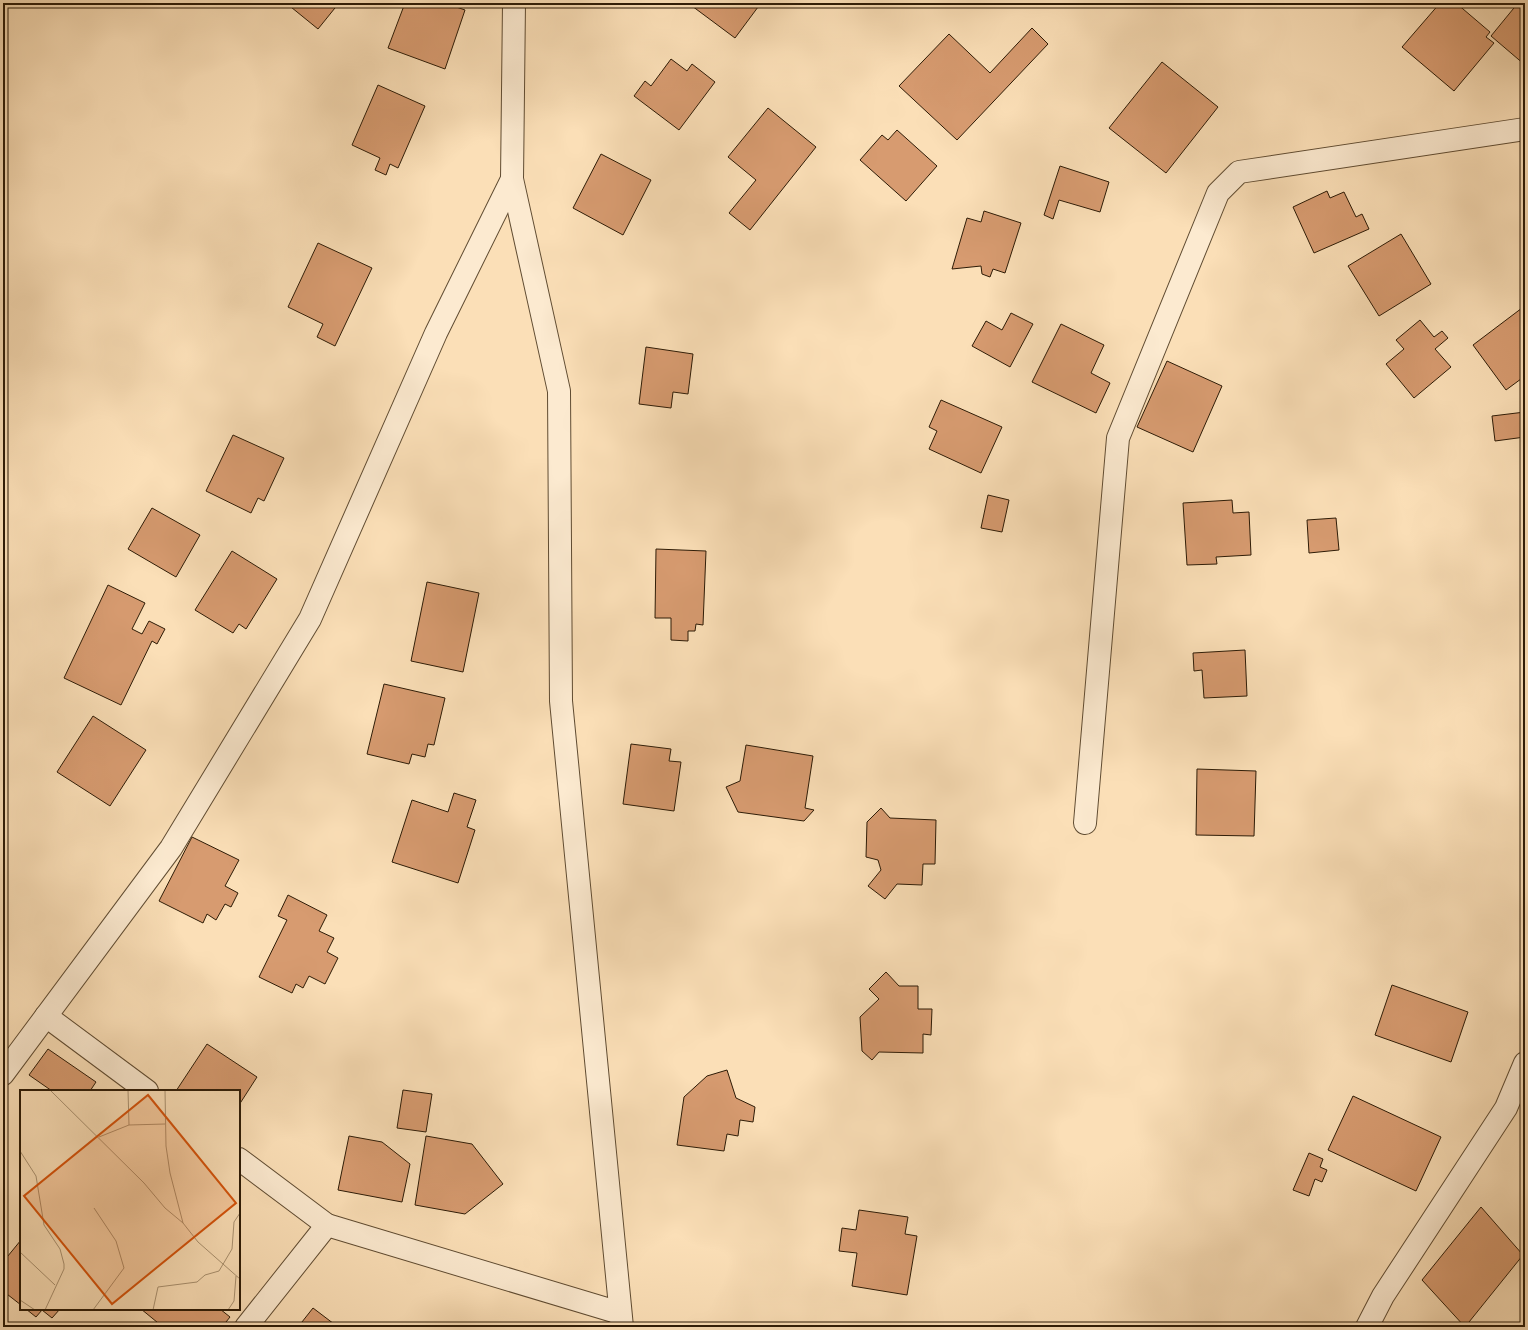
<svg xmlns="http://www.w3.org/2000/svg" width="1528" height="1330" viewBox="0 0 1528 1330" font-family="'Old Standard TT',serif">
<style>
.building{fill:#d79b70;stroke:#2d1b06}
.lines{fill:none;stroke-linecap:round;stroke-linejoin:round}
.minor-casing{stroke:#604c32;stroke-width:24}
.minor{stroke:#fcead0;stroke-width:22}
.inset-road{fill:none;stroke:#a99170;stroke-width:1}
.view{fill:#d5530b;fill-opacity:0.15;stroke:#d5530b;stroke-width:2}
.inset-edge{fill:none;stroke:#2d1b06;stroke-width:2}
</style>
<rect width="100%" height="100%" fill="#fbdfb7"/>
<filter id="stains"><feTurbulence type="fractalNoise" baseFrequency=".005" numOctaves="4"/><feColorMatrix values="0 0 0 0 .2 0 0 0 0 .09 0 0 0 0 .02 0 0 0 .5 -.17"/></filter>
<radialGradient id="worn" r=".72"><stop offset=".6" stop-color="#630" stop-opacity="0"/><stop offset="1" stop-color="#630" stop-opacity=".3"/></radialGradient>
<g class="building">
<polygon points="286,3 339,3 318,29"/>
<polygon points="405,3 445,3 465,10 445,69 388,48"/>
<polygon points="694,3 761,3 735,38 692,6"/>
<polygon points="1440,3 1456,3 1490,32 1486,37 1494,43 1454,91 1402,47"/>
<polygon points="1518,3 1525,3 1525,65 1491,36"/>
<polygon points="1032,28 1048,44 957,140 899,86 949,34 990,73"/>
<polygon points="671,59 687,71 692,64 715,82 679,130 634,96 645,81 651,86"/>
<polygon points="1162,62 1218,107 1166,173 1109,128"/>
<polygon points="378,85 425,106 398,168 390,164 386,175 375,170 380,158 352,145"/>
<polygon points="768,108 816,147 750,230 729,213 756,180 728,157"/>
<polygon points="897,130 937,166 906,201 860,160 882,135 888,140"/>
<polygon points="601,154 651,180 623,235 573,208"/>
<polygon points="1060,166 1109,182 1100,212 1059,200 1053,219 1044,215"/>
<polygon points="1327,191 1330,198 1344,192 1356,217 1362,214 1369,229 1314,253 1293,207"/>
<polygon points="984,211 1021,223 1005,273 993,269 990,277 982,274 981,266 952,269 967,218 981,222"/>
<polygon points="1401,234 1431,284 1379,316 1348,266"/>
<polygon points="318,243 372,268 335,346 317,337 323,324 288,307"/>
<polygon points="1522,308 1525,312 1525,376 1506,390 1473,345"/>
<polygon points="1011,313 1033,324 1010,367 972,346 986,321 1002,330"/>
<polygon points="1420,320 1434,337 1442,331 1448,338 1435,349 1451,367 1414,398 1386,364 1404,349 1396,340"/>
<polygon points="1061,324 1104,345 1091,373 1110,383 1096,413 1032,382"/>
<polygon points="646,347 693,354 688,394 673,392 671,408 639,404"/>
<polygon points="1167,361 1222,386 1193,452 1137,427"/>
<polygon points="941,400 1002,427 981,473 929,449 937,431 929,427"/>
<polygon points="1525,412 1525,437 1495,441 1492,416"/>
<polygon points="233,435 284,458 264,501 258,498 251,513 206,491"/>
<polygon points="988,495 1009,500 1002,532 981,528"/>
<polygon points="1232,500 1233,513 1249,512 1251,555 1216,557 1217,564 1187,565 1183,503"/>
<polygon points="152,508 200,535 176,577 128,549"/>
<polygon points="1336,518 1339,550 1309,553 1307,520"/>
<polygon points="656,549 706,551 703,625 696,624 695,631 688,631 688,641 671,640 671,618 655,618"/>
<polygon points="232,551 277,579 246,629 239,624 233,633 195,610"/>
<polygon points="427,582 479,593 463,672 411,661"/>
<polygon points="108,585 145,603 132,629 142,634 149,621 165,629 157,644 152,641 121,705 64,678"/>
<polygon points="1245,650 1247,696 1204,698 1202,670 1194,671 1193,653"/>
<polygon points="384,684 445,698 434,745 428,744 425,757 412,754 409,764 367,754"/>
<polygon points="93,716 146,750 110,806 57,772"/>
<polygon points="631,744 671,749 669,761 681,762 674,811 623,804"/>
<polygon points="746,745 813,756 805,808 814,810 804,821 738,812 726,787 740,781"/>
<polygon points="1197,769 1256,771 1254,836 1196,835"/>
<polygon points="454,793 476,800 467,827 475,830 458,883 392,862 412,800 448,812"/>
<polygon points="881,808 890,818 936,820 935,864 923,864 922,885 897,884 885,899 868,886 881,870 878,860 866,857 867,822"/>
<polygon points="192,837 239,860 225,886 238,893 231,907 225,904 216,920 207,914 203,923 159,901"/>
<polygon points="288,895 327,915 319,931 334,938 327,952 338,958 325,984 309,976 303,988 296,984 292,993 259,977 287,920 278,916"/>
<polygon points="886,972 899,986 918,986 918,1009 932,1009 931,1035 923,1034 923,1053 879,1052 872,1060 862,1051 860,1017 879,999 869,989"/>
<polygon points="1392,985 1468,1012 1451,1062 1375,1035"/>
<polygon points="207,1044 257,1077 239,1105 239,1091 176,1091"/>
<polygon points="48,1049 96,1082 90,1091 52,1091 29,1075"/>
<polygon points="727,1070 736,1098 755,1107 753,1122 740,1120 738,1136 727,1134 724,1151 677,1145 684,1097 707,1076"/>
<polygon points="403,1090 432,1094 426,1132 397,1128"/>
<polygon points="1353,1096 1441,1137 1416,1191 1328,1150"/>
<polygon points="349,1136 382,1142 410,1164 402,1202 338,1190"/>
<polygon points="426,1136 472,1144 503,1184 465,1214 415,1205"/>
<polygon points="1309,1153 1323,1159 1320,1167 1327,1170 1322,1182 1315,1179 1309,1196 1293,1190"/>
<polygon points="1481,1207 1523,1255 1465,1327 1422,1280"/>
<polygon points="859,1210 908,1217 905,1234 917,1236 907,1295 852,1286 857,1253 839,1251 842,1228 856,1230"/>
<polygon points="21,1240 21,1305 3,1291 3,1262"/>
<polygon points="313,1308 338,1327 298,1327"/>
<polygon points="26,1309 60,1309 52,1318 42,1310 36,1317"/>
<polygon points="141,1309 220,1309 230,1317 222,1327 163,1327"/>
</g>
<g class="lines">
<defs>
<g id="minor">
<polyline points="514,3 512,179 559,391 561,701 622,1327"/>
<polyline points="1085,823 1118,438 1218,193 1239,172 1525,129"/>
<polyline points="46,1016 147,1091"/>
<polyline points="3,1074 171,848 310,619 436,333 512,179"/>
<polyline points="239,1159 327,1225"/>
<polyline points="246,1327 327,1225 620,1313"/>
<polyline points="1367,1327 1383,1296 1506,1108 1525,1063"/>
</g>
</defs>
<use href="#minor" class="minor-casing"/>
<use href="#minor" class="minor"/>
</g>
<g transform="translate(20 1090)">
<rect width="220" height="220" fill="#fbdfb7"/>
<path class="inset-road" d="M30 0 124 93 145 118 163 133 178 152 220 189M145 0 146 56 150 83 163 133M109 35 145 34M79 47 109 35 108 0M0 61 16 86 24 135 40 159 44 174V179L25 220M0 162 35 195M0 210 15 220M73 220 104 178 96 151 74 118M133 220 138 197 177 192 185 185 199 181 212 159 214 132 220 123M208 220 214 211 216 186"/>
<path class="view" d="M128 5 216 113 92 214 4 106Z"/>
<rect width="220" height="220" class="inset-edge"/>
</g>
<rect width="1528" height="1330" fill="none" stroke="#fbdfb7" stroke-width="16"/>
<rect x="4" y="4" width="1520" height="1322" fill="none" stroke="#2d1b06" stroke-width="2"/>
<rect x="8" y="8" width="1512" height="1314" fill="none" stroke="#2d1b06"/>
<rect width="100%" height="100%" filter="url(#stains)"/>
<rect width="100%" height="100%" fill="url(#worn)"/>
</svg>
